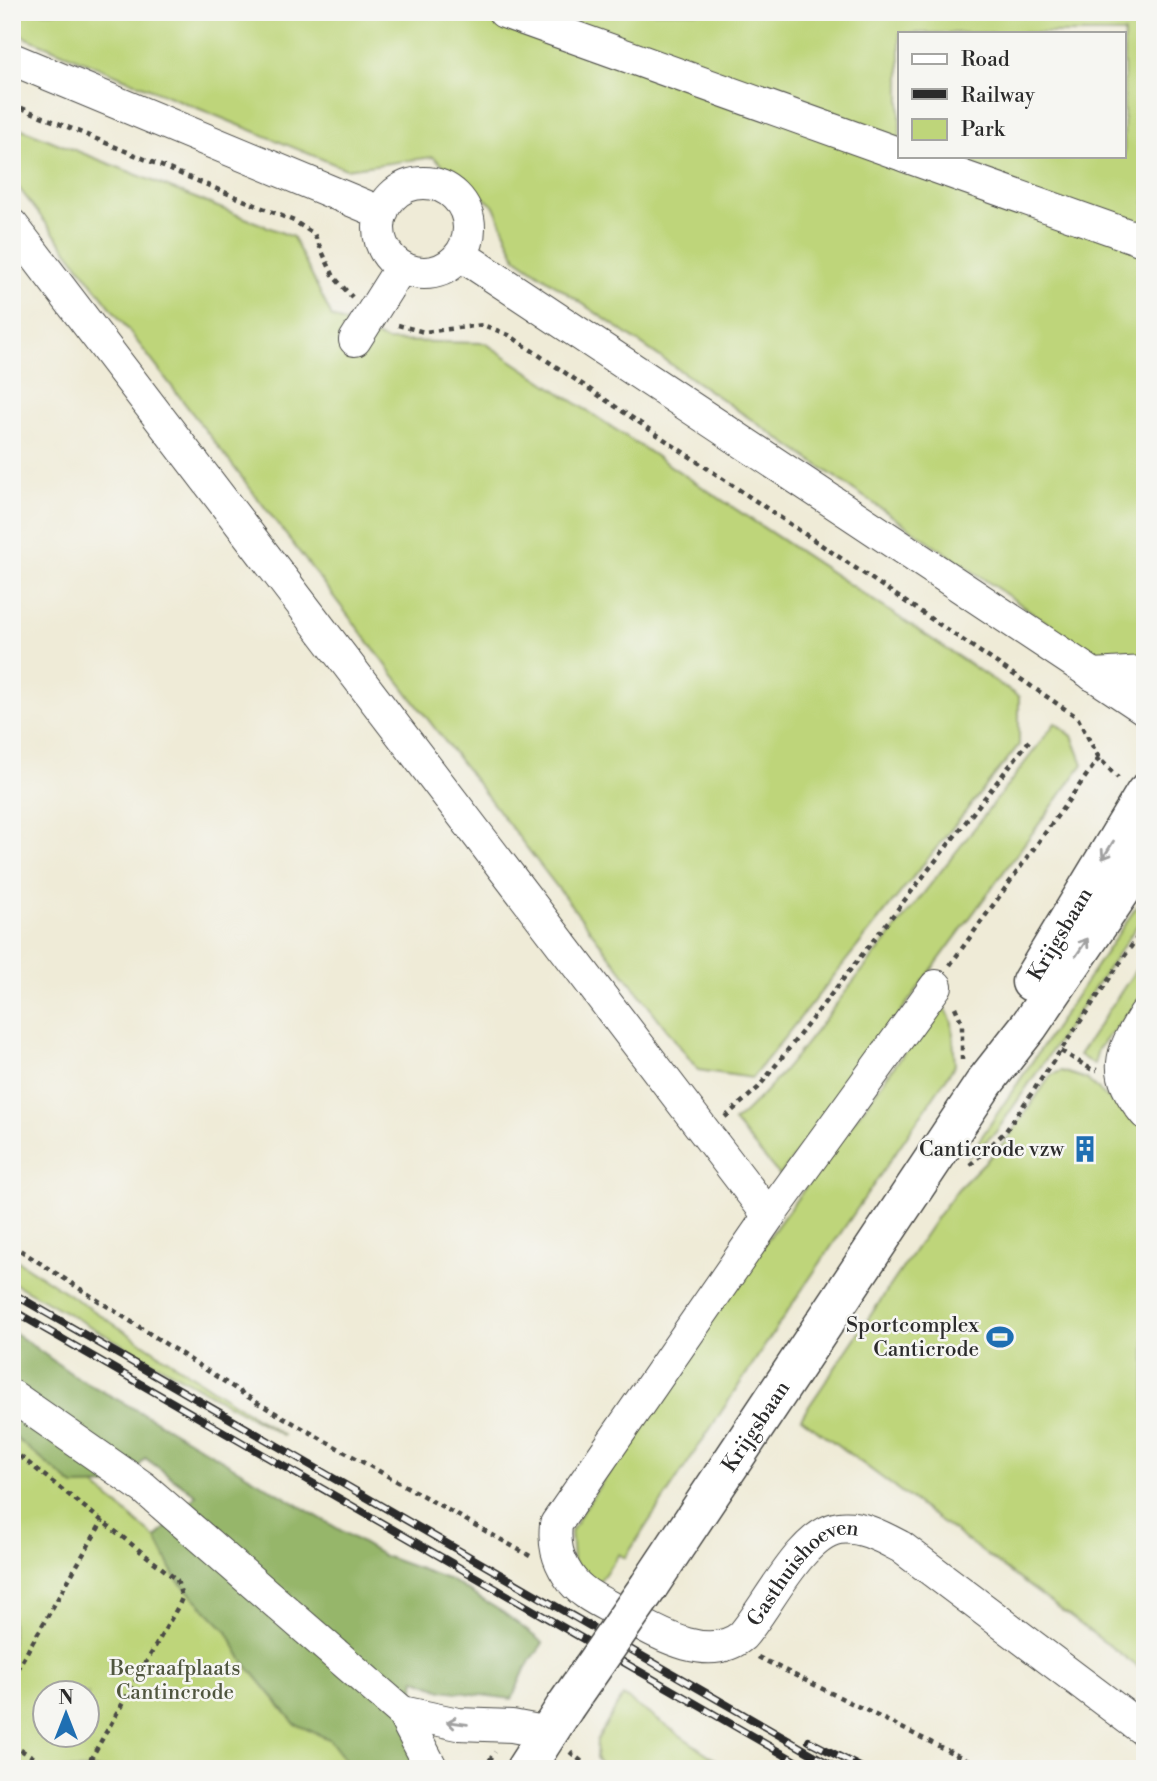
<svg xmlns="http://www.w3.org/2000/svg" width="1157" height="1781" viewBox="0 0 1157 1781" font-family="'Libre Bodoni',serif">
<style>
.green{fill:#bed57a;stroke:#748052;stroke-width:2;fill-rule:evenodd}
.forest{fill:#96b66a;stroke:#60704a;stroke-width:2}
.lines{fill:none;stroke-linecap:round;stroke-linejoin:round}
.minor-casing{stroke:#484845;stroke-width:34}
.major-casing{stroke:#484845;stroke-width:41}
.path{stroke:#484845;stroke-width:4.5;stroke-dasharray:5 5;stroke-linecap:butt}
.minor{stroke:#fff;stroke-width:32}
.major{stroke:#fff;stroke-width:38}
.rail-casing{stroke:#2b2b2b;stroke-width:8}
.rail{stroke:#f6f6f2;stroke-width:5;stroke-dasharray:16;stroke-linecap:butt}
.major-bridge-casing{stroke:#484845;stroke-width:41;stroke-linecap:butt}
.major-bridge{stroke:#fff;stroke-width:38}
.oneway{stroke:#a0a0a0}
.labels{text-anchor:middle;stroke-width:5;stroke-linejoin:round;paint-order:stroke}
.street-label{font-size:21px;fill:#2b2b2b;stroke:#f6f6f2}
.poi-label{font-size:21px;fill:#2b2b2b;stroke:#f6f6f2;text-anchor:end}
.park-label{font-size:21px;fill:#50563f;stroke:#f6f6f2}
</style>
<rect width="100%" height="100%" fill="#f6f6f2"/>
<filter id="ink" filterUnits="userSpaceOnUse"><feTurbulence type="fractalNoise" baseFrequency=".0143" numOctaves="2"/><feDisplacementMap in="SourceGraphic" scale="14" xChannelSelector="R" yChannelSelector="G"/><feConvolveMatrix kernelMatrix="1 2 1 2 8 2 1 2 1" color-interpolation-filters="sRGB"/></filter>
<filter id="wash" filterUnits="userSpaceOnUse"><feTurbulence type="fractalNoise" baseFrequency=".00686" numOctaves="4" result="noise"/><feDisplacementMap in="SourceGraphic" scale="28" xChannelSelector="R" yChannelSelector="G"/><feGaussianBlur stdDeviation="1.57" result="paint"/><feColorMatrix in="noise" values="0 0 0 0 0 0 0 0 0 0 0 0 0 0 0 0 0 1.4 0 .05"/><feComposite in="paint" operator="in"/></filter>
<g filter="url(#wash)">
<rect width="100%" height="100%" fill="#efebd7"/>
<g class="green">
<path d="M12 12H1145V659L1117 660 1090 652 516 258 494 206 433 157 346 169 12 32ZM900 33H1124V156H900Z"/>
<polygon points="12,125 293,237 332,317 387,341 485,343 1019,697 1019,745 752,1078 698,1070 12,179"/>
<path d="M1055 723 1072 736 1083 764 780 1176 734 1122C782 1081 819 1025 858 976 925 892 991 808 1055 723Z"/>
<polygon points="1145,894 1145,914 996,1132 968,1157"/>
<polygon points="1145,956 1145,994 1098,1049 1094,1065 1079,1055"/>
<polygon points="942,1001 952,1022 955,1065 793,1303 625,1558 619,1554 597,1585 573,1562 571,1532 579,1517 728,1293"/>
<polygon points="1061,1071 1086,1079 1138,1124 1145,1117 1145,1672 801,1418 937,1217 958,1189 1006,1141 1051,1075"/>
<polygon points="12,1257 284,1436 12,1282"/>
<path d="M12 1423 80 1473 160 1542 380 1769H12ZM46 1694H88V1736H46Z"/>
<polygon points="623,1696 729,1769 605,1769 596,1758 597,1740"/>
</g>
<polygon class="forest" points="12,1331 76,1377 153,1419 384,1556 450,1580 504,1613 543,1643 525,1669 512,1699 442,1690 415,1679 409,1731 427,1769 352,1769 329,1739 295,1724 243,1661 226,1630 177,1580 156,1538 196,1495 145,1458 126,1485 74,1486 12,1435"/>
</g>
<g filter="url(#ink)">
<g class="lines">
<defs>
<g id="minor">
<polyline points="504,12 900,154"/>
<polyline points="12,59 382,213"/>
<polyline points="905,156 1145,241"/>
<circle cx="424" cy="228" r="45"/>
<polyline points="12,225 769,1216"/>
<polyline points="461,255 1145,709"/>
<polyline points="355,340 401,267"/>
<polyline points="1093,675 1145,672"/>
<path id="s1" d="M936 986 769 1216 556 1524C554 1544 557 1558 568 1575 580 1594 603 1603 621 1613 654 1631 707 1665 742 1636 767 1608 801 1534 839 1528 861 1525 882 1537 901 1547L1145 1731"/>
<path d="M1145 1014C1119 1056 1112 1072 1145 1113"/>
<polyline points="12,1396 144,1488 402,1712 432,1769"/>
<polyline points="402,1712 458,1724 512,1726 549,1733"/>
</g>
<g id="major">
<path id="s2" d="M1031 982 1145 793"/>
<path id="s3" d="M649 1586 985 1082 1029 1026 1145 856"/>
<polyline points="525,1769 565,1707"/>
</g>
</defs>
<use href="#minor" class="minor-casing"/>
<use href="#major" class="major-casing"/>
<g class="path">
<polyline points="12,104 294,221 314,234 334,277 352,297"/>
<polyline points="398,325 424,332 483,325 509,335 1077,717 1099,758 1118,778"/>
<polyline points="950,965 1099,758"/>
<polyline points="955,1007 962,1023 962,1060"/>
<polyline points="1061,1051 1091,1069 1097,1070"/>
<polyline points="725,1117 758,1088 1029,741"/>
<polyline points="970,1165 1006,1131 1145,926"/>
<polyline points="12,1245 256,1402 530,1556"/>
<polyline points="12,1450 177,1580 182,1598 179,1605 85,1769"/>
<polyline points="758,1657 985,1769"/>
<polyline points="12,1678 103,1520"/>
<polyline points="12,1745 54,1769"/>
<polyline points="570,1752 591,1769"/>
<polyline points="484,1769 495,1752"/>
</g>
<use href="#minor" class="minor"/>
<use href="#major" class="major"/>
<defs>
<g id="rail">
<polyline points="12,1293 838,1769"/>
<polyline points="12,1310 809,1769"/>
<polyline points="809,1741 864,1769"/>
</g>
</defs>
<use href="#rail" class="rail-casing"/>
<use href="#rail" class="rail"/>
<defs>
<polyline id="major-bridge" points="565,1707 649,1586"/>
</defs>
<use href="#major-bridge" class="major-bridge-casing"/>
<use href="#major-bridge" class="major-bridge"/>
</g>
<defs><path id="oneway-shaft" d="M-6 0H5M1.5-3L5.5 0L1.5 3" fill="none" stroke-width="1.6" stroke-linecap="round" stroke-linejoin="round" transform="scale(1.75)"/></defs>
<g class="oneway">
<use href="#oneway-shaft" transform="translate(1108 850) rotate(122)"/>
<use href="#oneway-shaft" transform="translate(1082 947) rotate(-56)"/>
<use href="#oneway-shaft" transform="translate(457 1723) rotate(-173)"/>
</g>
</g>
<defs>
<symbol id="building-bare" viewBox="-9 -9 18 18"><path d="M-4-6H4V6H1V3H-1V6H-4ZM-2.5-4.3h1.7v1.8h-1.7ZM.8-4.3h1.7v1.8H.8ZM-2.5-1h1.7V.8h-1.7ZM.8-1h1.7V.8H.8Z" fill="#1f6fb2" stroke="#f6f6f2" stroke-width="2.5" paint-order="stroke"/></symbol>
<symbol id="stadium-bare" viewBox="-9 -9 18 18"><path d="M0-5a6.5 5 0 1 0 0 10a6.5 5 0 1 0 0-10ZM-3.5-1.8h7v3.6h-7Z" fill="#1f6fb2" stroke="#f6f6f2" stroke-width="2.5" paint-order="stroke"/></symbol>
</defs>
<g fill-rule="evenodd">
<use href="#building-bare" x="1066" y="1130" width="38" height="38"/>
<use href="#stadium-bare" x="981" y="1318" width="38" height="38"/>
</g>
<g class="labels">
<g class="street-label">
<text dy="7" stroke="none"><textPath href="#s2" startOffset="56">Krijgsbaan</textPath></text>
<text dy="7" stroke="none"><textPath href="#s3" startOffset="192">Krijgsbaan</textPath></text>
<text dy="7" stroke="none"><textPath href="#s1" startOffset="1001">Gasthuishoeven</textPath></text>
</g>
<g class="poi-label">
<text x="1064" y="1156">Canticrode vzw</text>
<text x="979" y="1332">Sportcomplex<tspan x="979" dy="24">Canticrode</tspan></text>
</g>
<g class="park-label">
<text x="175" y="1675">Begraafplaats<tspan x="175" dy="24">Cantincrode</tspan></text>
</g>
</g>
<rect width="1157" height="1781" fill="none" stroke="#f6f6f2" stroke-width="42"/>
<rect x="898" y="32" width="228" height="126" fill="#f6f6f2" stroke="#a5a5a2" stroke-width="2"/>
<rect x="912" y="54" width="35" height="10" fill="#ffffff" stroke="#a5a5a2" stroke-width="2"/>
<text x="961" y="66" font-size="21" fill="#2b2b2b">Road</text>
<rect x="912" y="89" width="35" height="10" fill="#2b2b2b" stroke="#a5a5a2" stroke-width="2"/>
<text x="961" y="102" font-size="21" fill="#2b2b2b">Railway</text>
<rect x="912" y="119" width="35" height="21" fill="#bed57a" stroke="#a5a5a2" stroke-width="2"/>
<text x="961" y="136" font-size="21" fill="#2b2b2b">Park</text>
<g transform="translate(66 1714)"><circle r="33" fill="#f6f6f2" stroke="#a5a5a2" stroke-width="2"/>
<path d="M0-5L12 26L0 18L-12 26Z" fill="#1f6fb2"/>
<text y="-10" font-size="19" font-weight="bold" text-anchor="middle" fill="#2b2b2b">N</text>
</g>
</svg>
